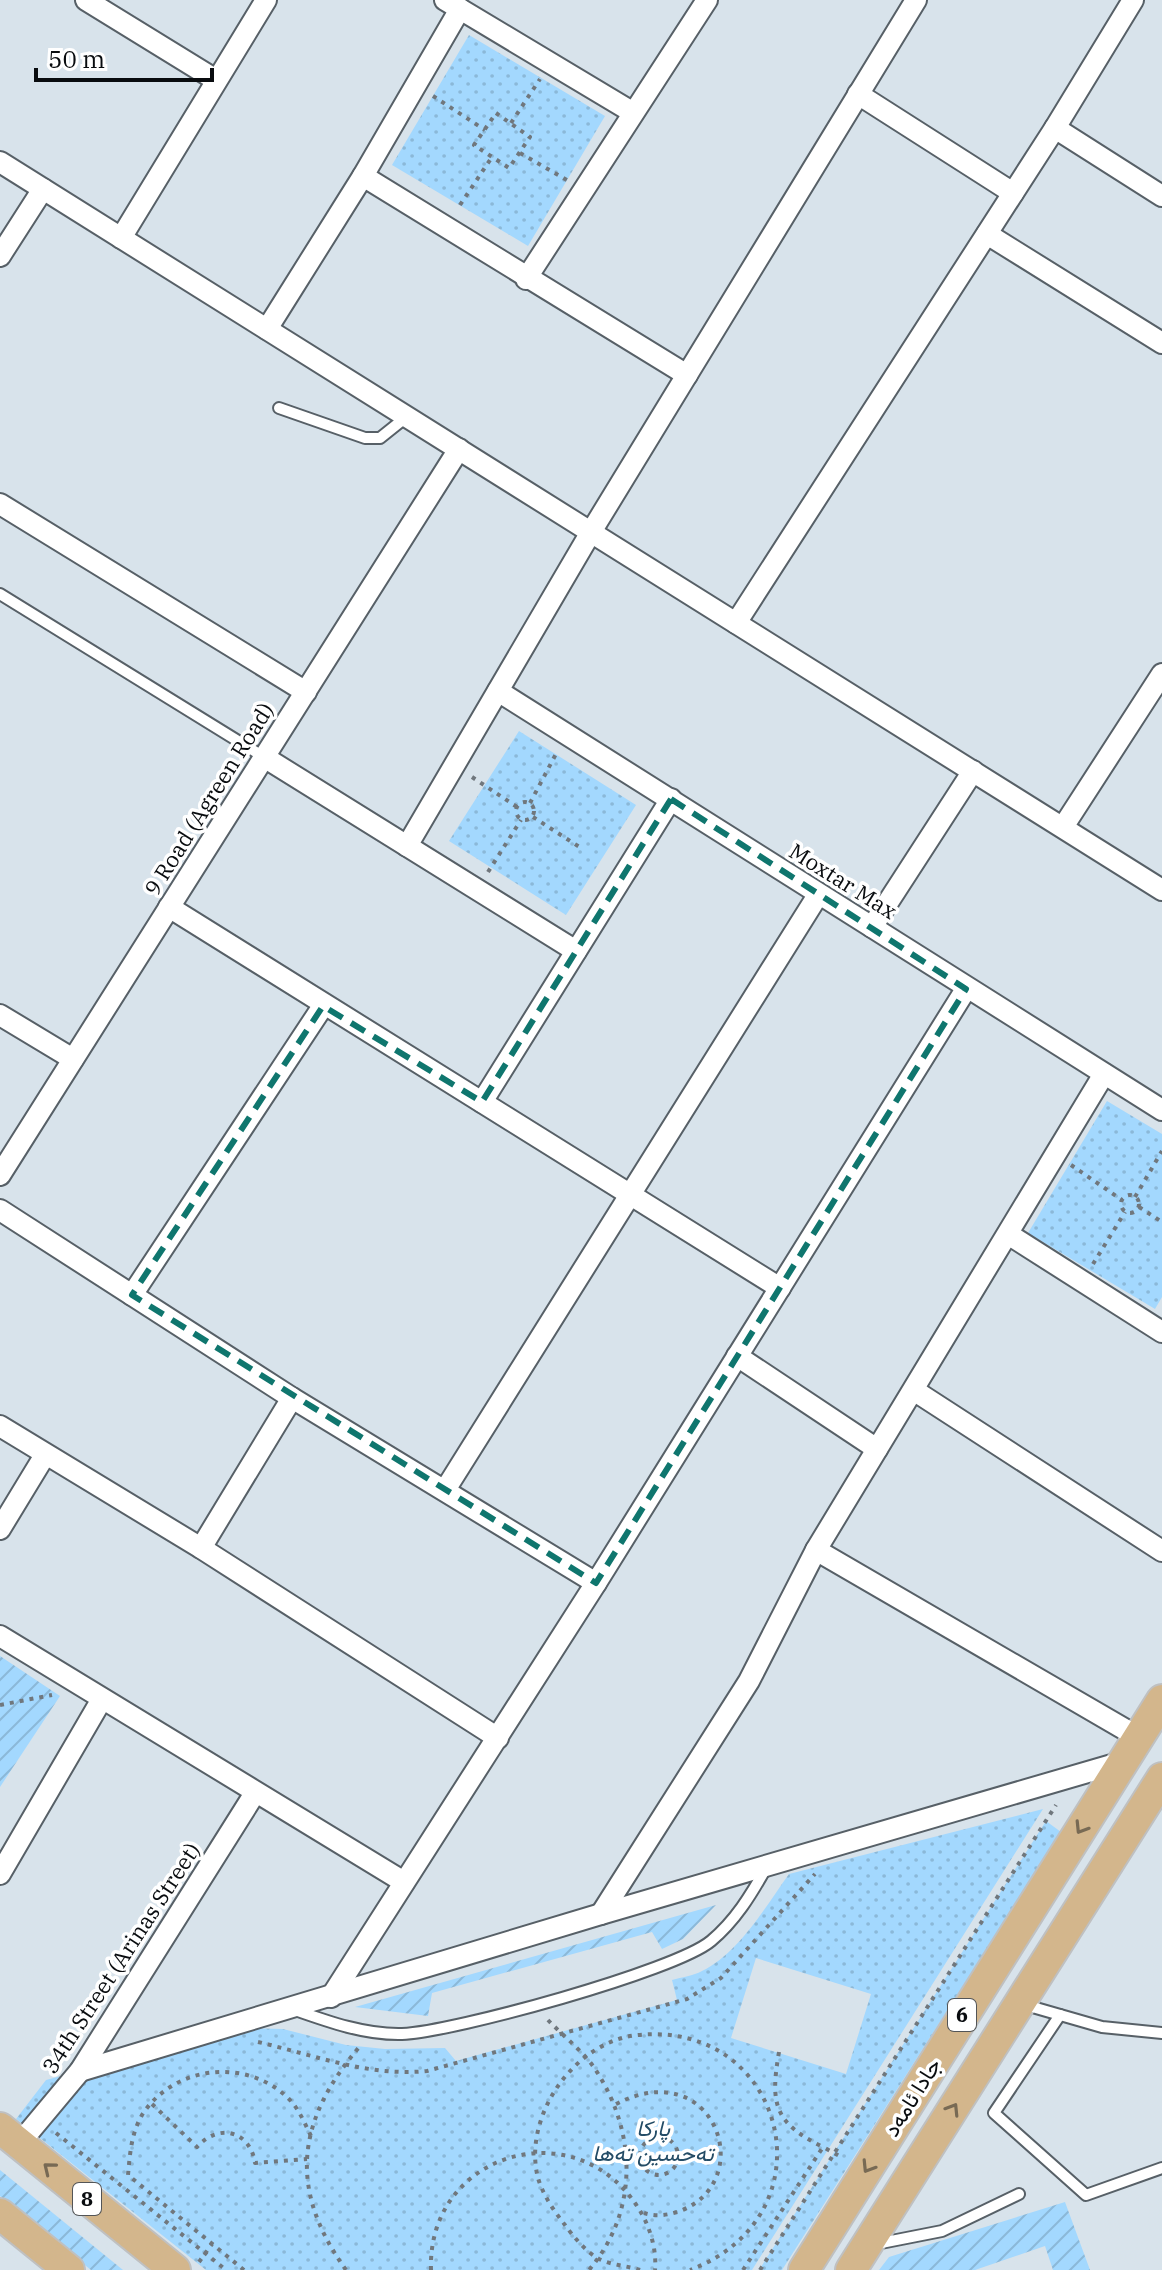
<svg xmlns="http://www.w3.org/2000/svg" width="1162" height="2270" viewBox="0 0 1162 2270" font-family="'IBM Plex Serif',Vazirmatn,serif">
<style>
.grass{fill:url(#grass-dots);fill-rule:evenodd}
.garden{fill:url(#garden-furrows)}
.lines{fill:none;stroke-linecap:round;stroke-linejoin:round}
.service-casing{stroke:#576067;stroke-width:14}
.minor-casing{stroke:#576067;stroke-width:24}
.primary-casing{stroke:#bfc0c1;stroke-width:34}
.path{stroke:#70777d;stroke-width:4;stroke-dasharray:4 6;stroke-linecap:butt}
.service{stroke:#fff;stroke-width:10}
.minor{stroke:#fff;stroke-width:20}
.primary{stroke:#d3b68c;stroke-width:30}
.oneway{stroke:#786a54}
.marked{fill:none;stroke:#0f766e;stroke-width:6;stroke-dasharray:16 10;stroke-linejoin:round}
.labels{text-anchor:middle;stroke-width:7;stroke-linejoin:round;paint-order:stroke}
.shield{fill:#fff;stroke:#535557;stroke-width:2}
.shield-label{font-size:20px;font-weight:bold;fill:#090c0f}
.street-label{font-size:22px;fill:#090c0f;stroke:#fff}
.park-label{font-size:22px;font-style:italic;fill:#244c66;stroke:#fff}
</style>
<defs>
<pattern id="grass-dots" width="8" height="8" patternUnits="userSpaceOnUse" patternTransform="scale(2)"><rect width="8" height="8" fill="#a3d8fe"/><path d="M2 2h.1M6 6h.1" fill="none" stroke="#8bb8d8" stroke-width="1.8" stroke-linecap="round"/></pattern>
<pattern id="garden-furrows" width="10" height="10" patternUnits="userSpaceOnUse" patternTransform="scale(2)"><rect width="10" height="10" fill="#a3d8fe"/><path d="M-1 1l2-2M0 10L10 0M9 11l2-2" fill="none" stroke="#8bb8d8"/></pattern>
</defs>
<rect width="100%" height="100%" fill="#d8e3eb"/>
<g class="grass">
<polygon points="469,35 605,116 528,246 392,165"/>
<polygon points="519,731 636,805 566,915 449,841"/>
<polygon points="1107,1101 1162,1134 1162,1297 1155,1309 1028,1233"/>
<path d="M1043 1809 752 2270H206L16 2119 46 2080 245 2028 283 2029 346 2045 385 2049 445 2048 456 2061 677 2000 672 1980C682 1977 693 1976 702 1971 739 1953 766 1906 789 1874ZM756 1958 871 1994 846 2074 731 2038Z"/>
<polygon points="1046,1821 1061,1832 782,2270 759,2270"/>
</g>
<g class="garden">
<polygon points="0,1656 60,1696 0,1787"/>
<polygon points="716,1905 683,1939 662,1949 652,1932 432,1993 428,2016 355,2007"/>
<polygon points="0,2170 123,2270 91,2270 0,2196"/>
<polygon points="1065,2202 1090,2270 1053,2270 1045,2246 975,2270 879,2270 889,2257"/>
</g>
<g class="lines">
<defs>
<g id="service">
<polyline points="279,408 365,438 380,438 405,418"/>
<polyline points="0,594 264,757"/>
<polyline points="1022,2004 1102,2027 1162,2033"/>
<path d="M295 2010C329 2022 366 2035 402 2034 453 2032 675 1971 711 1941 735 1921 751 1895 766 1868"/>
<polyline points="1060,2015 994,2113 1086,2195 1162,2168"/>
<polyline points="876,2244 942,2231 1019,2194"/>
</g>
<g id="minor">
<polyline points="86,0 216,80"/>
<polyline points="445,0 632,112"/>
<polyline points="858,94 1013,193"/>
<polyline points="1055,128 1162,196"/>
<polyline points="0,162 1162,890"/>
<polyline points="363,176 687,375"/>
<polyline points="987,234 1162,343"/>
<polyline points="121,238 266,0"/>
<polyline points="0,256 43,189"/>
<polyline points="526,279 707,0"/>
<polyline points="267,329 363,176 460,9"/>
<polyline points="0,504 306,692"/>
<polyline points="736,623 1055,128 1133,0"/>
<polyline points="498,691 1162,1110"/>
<polyline points="264,757 576,951"/>
<polyline points="1063,827 1162,674"/>
<polyline points="407,846 591,532 916,0"/>
<polyline points="169,907 780,1288"/>
<polyline points="872,927 973,771"/>
<polyline points="0,1015 73,1059"/>
<polyline points="482,1102 671,799"/>
<polyline points="0,1175 459,449"/>
<polyline points="0,1210 292,1398 596,1583"/>
<polyline points="1008,1234 1162,1332"/>
<polyline points="132,1295 323,1006"/>
<polyline points="737,1356 877,1449"/>
<polyline points="915,1391 1162,1551"/>
<polyline points="0,1426 201,1548 498,1738"/>
<polyline points="445,1490 818,895"/>
<polyline points="0,1529 45,1455"/>
<polyline points="201,1548 292,1398"/>
<polyline points="816,1550 1138,1737"/>
<polyline points="0,1636 404,1882"/>
<polyline points="0,1874 102,1699"/>
<polyline points="601,1914 749,1681 816,1550 1104,1074"/>
<polyline points="331,1997 596,1583 966,989"/>
<polyline points="80,2071 601,1914 1122,1762"/>
<polyline points="19,2144 80,2071 255,1793"/>
</g>
<g id="primary">
<polyline points="0,2128 175,2270"/>
<polyline points="0,2214 69,2270"/>
<polyline points="804,2270 1162,1700"/>
<polyline points="851,2270 1162,1778"/>
</g>
</defs>
<use href="#service" class="service-casing"/>
<use href="#minor" class="minor-casing"/>
<use href="#primary" class="primary-casing"/>
<g class="path">
<polyline points="433,96 485,130"/>
<polygon points="496,113 530,137 509,168 474,145"/>
<polyline points="511,123 540,79"/>
<polyline points="520,153 567,180"/>
<polyline points="460,205 492,157"/>
<polyline points="472,777 517,807"/>
<circle cx="525" cy="811" r="9"/>
<polyline points="530,803 557,752"/>
<polyline points="533,817 581,848"/>
<polyline points="488,872 521,820"/>
<polyline points="1071,1165 1122,1200"/>
<circle cx="1130" cy="1204" r="9"/>
<polyline points="1135,1197 1162,1151"/>
<polyline points="1139,1207 1162,1222"/>
<polyline points="1093,1264 1125,1212"/>
<polyline points="0,1705 52,1695"/>
<path d="M548 2020C563 2036 583 2051 595 2069 637 2132 639 2211 589 2270"/>
<path d="M258 2042C314 2055 369 2077 427 2071L687 1999 721 1978 815 1874"/>
<path d="M779 2052C770 2104 774 2123 823 2147"/>
<path d="M152 2104 197 2147C218 2123 250 2130 255 2163L307 2159"/>
<path d="M616 2104C715 2053 759 2181 680 2211 669 2215 656 2217 644 2213"/>
<polyline points="56,2133 226,2270"/>
<circle cx="659" cy="2156" r="19"/>
<polyline points="199,2262 212,2244"/>
<path d="M244 2270 128 2175C130 2154 131 2134 142 2115 174 2065 247 2057 289 2099 299 2109 305 2124 311 2136"/>
<path d="M346 2270C287 2188 297 2119 361 2045"/>
<path d="M431 2270C427 2154 573 2109 637 2206 649 2224 657 2248 655 2270"/>
<path d="M640 2270C628 2266 611 2265 599 2259 586 2252 573 2236 565 2225 554 2211 543 2195 538 2178 522 2116 575 2041 638 2035 786 2020 835 2215 690 2270"/>
<polyline points="743,2270 823,2147 843,2158"/>
<polyline points="760,2270 1056,1805"/>
</g>
<use href="#service" class="service"/>
<use href="#minor" class="minor"/>
<use href="#primary" class="primary"/>
</g>
<defs><path id="oneway-chevron" d="M-2-3.5L2.5 0L-2 3.5" fill="none" stroke-width="1.6" stroke-linecap="round" stroke-linejoin="round" transform="scale(2)"/></defs>
<g class="oneway">
<use href="#oneway-chevron" transform="translate(1081 1828) rotate(122)"/>
<use href="#oneway-chevron" transform="translate(953 2109) rotate(-58)"/>
<use href="#oneway-chevron" transform="translate(868 2167) rotate(122)"/>
<use href="#oneway-chevron" transform="translate(49 2168) rotate(-141)"/>
</g>
<path class="marked" d="M671 799 966 989 596 1583 132 1295 323 1006 482 1102Z"/>
<g class="labels">
<g class="shield">
<rect x="948" y="1999" width="28" height="32" rx="6"/>
<rect x="73" y="2183" width="28" height="32" rx="6"/>
</g>
<g class="shield-label">
<text x="962" y="2022">6</text>
<text x="87" y="2206">8</text>
</g>
<g class="street-label">
<text transform="translate(209 799) rotate(-58)" y="8">9 Road (Agreen Road)</text>
<text transform="translate(843 881) rotate(32)" y="8">Moxtar Max</text>
<text transform="translate(121 1958) rotate(-57)" y="8">34th Street (Arinas Street)</text>
<text transform="translate(912 2097) rotate(-58)" y="8">جادا ئامەد</text>
</g>
<g class="park-label">
<text x="653" y="2136">پارکا<tspan x="653" dy="25">تەحسین تەها</tspan></text>
</g>
</g>
<path d="M36 68v12h176v-12" fill="none" stroke="#090c0f" stroke-width="4"/>
<text x="48" y="68" font-size="24" fill="#090c0f" stroke="#ffffff" stroke-width="6" paint-order="stroke">50 m</text>
</svg>
